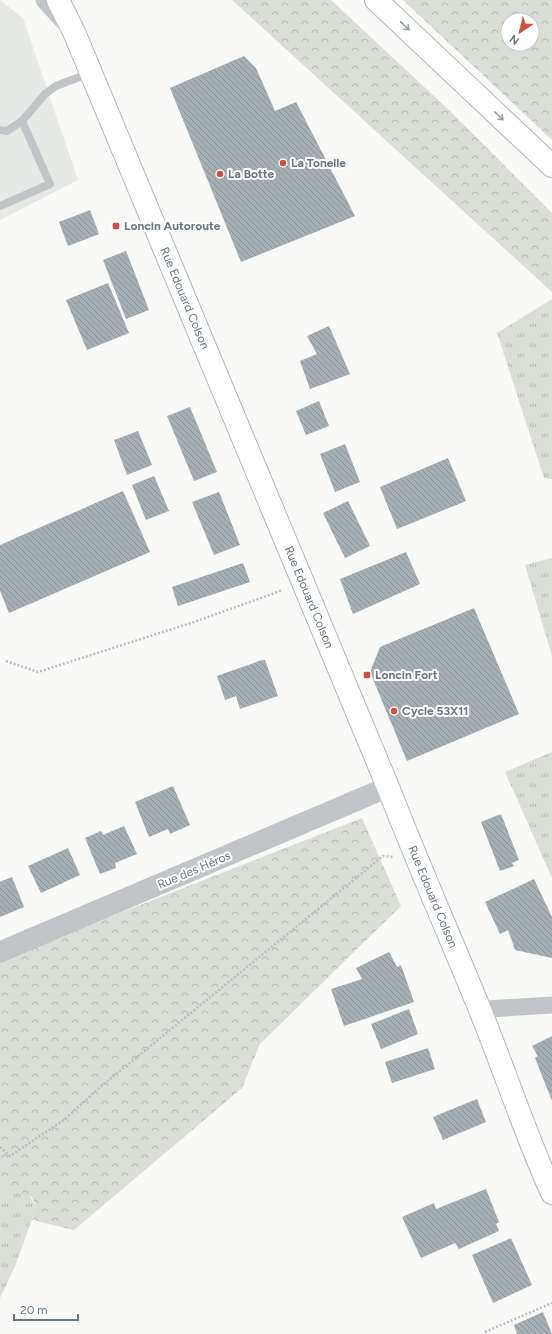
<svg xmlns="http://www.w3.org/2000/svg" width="552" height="1334" viewBox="0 0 552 1334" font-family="Figtree,sans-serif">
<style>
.built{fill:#e7e9e7}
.grass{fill:url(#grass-tufts)}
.forest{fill:url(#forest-crowns);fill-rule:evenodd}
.building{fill:url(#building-back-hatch)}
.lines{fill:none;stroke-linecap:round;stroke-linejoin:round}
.primary-casing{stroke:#b2b8bb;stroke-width:24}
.motorway-casing{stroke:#b4b9bb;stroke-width:24}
.path{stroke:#bbbec0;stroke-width:2.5;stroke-dasharray:2 2;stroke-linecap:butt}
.service{stroke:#c1c5c8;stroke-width:8}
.minor{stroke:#c1c5c8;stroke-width:17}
.tertiary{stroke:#c1c5c8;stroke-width:21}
.primary{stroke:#fff;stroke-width:22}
.motorway{stroke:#fff;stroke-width:22}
.oneway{stroke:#94a0a5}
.poi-dot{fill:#d3503d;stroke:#fff;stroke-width:1.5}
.labels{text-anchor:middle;stroke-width:4;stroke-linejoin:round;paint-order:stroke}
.poi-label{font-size:12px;font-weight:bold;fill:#66777f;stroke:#fff;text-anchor:start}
.street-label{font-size:12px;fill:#66777f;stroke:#fff}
</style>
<defs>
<pattern id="grass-tufts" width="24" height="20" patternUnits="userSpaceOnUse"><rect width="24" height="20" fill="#daded7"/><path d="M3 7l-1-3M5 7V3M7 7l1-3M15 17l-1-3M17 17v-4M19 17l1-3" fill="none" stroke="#b5b9b4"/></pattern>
<pattern id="forest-crowns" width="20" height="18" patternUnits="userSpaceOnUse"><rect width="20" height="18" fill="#daded7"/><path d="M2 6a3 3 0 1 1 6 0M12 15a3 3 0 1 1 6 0" fill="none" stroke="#b5b9b4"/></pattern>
<pattern id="building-back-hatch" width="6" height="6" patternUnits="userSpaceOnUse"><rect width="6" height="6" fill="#a6afb3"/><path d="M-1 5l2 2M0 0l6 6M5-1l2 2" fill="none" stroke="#8b9397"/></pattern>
</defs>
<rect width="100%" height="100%" fill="#f9f9f7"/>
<polygon class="built" points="0,0 23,18 78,180 0,220"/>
<g class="grass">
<polygon points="552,299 552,479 544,478 497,333"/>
<polygon points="552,558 552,656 525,565"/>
<polygon points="552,752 552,878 505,772"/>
<path d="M0 1179C17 1185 29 1190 36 1208L16 1264 0 1298Z"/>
</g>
<g class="forest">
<polygon points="232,0 331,0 449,110 552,213 552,292"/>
<path d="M403 0H552V140ZM508 20H532V44H508Z"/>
<polygon points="362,818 401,906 260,1044 242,1088 74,1230 32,1220 36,1208 32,1197 0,1186 0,960"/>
</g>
<g class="building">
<polygon points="244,56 256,68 275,111 296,102 355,216 241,262 170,88"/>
<polygon points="90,210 99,234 68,246 59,222"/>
<polygon points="126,251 149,310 126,319 103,260"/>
<polygon points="108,283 129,333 87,350 66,300"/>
<polygon points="329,326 350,374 310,389 300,361 317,354 307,336"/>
<polygon points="319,401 329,426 306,435 296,411"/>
<polygon points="190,407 217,472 194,481 167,416"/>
<polygon points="138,431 152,465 127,475 114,440"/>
<polygon points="345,444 360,482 335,492 320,454"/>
<polygon points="448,458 466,501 397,529 380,487"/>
<polygon points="154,476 169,511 146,520 132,485"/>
<polygon points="123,491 150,552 9,613 0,591 0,545"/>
<polygon points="219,492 240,545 214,555 192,502"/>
<polygon points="348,501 370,546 345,558 323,513"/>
<polygon points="406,552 420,584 353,614 340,579"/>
<polygon points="243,563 250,582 178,606 172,587"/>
<polygon points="474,608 519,714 407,761 370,672 380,647"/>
<polygon points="262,660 265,660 278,696 240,709 236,696 225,700 217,676"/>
<polygon points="173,786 190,825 170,834 168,829 149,837 135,802"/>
<polygon points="501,814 519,860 512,863 514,866 500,871 481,822"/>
<polygon points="124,826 137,854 115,863 116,868 100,874 85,838 101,831 103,835"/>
<polygon points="68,848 80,875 41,893 28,866"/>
<polygon points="12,877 24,907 0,917 0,882"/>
<polygon points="534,879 552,917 552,958 515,950 508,930 500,934 485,902"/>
<polygon points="389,952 397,967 401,965 414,1002 344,1026 331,989 362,979 356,968"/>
<polygon points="409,1009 418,1034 381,1049 371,1024"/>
<polygon points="552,1036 552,1101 535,1058 538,1056 532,1046"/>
<polygon points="428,1048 435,1069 392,1083 385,1062"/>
<polygon points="477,1099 486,1122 443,1140 433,1117"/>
<polygon points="486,1189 499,1222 496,1224 499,1231 459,1249 455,1243 421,1258 402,1217 434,1203 436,1209"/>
<polygon points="511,1238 532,1285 493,1303 472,1255"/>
<polygon points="543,1312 552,1334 517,1334 514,1325"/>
</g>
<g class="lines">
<defs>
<g id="primary">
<path id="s1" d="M58 0 74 32 388 787C417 862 450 936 480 1010 505 1071 525 1134 552 1193"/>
</g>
<polyline id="motorway" points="376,0 552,166"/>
</defs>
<use href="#primary" class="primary-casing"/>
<use href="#motorway" class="motorway-casing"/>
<g class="path">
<polyline points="6,661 38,672 194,622 283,590"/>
<polyline points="0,1147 10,1156 64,1120 99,1088 383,856 393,857"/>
<polyline points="485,1332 552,1303"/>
</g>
<g class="service">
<polyline points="0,130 7,131 22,121 45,94 56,86 90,73"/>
<polyline points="0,206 50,184 22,121"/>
</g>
<g class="minor">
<polyline points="44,0 64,22"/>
<polyline points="481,1011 488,1009 552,1005"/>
</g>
<polyline class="tertiary" points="0,952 388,787"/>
<use href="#primary" class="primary"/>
<use href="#motorway" class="motorway"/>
</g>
<defs><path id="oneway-shaft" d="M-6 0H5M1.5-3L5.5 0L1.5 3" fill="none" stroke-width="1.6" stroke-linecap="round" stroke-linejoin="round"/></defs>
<g class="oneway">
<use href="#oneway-shaft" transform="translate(405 26) rotate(43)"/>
<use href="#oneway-shaft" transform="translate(499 116) rotate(44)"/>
</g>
<g class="poi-dot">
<circle cx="283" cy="163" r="4"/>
<circle cx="220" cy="174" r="4"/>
<rect x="112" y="222" width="8" height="8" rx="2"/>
<rect x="363" y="671" width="8" height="8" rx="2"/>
<circle cx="394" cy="711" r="4"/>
</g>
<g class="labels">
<g class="poi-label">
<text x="291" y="167">La Tonelle</text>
<text x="228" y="178">La Botte</text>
<text x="124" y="230">Loncin Autoroute</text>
<text x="375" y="679">Loncin Fort</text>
<text x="402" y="715">Cycle 53X11</text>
</g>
<g class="street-label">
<text dy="4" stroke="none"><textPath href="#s1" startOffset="324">Rue Edouard Colson</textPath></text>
<text dy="4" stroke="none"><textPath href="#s1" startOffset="648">Rue Edouard Colson</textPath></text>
<text transform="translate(194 870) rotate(-23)" y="4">Rue des Héros</text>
<text dy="4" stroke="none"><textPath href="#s1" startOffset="972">Rue Edouard Colson</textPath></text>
</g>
</g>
<g transform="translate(520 32) rotate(215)"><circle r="19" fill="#ffffff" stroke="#c2c9cc"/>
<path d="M0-3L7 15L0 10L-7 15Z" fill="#d3503d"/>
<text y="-6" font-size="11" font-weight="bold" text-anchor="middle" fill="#66777f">N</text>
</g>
<path d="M14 1314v6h64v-6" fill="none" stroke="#66777f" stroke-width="2"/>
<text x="20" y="1314" font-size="12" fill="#66777f" stroke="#ffffff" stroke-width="3" paint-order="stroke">20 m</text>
</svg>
